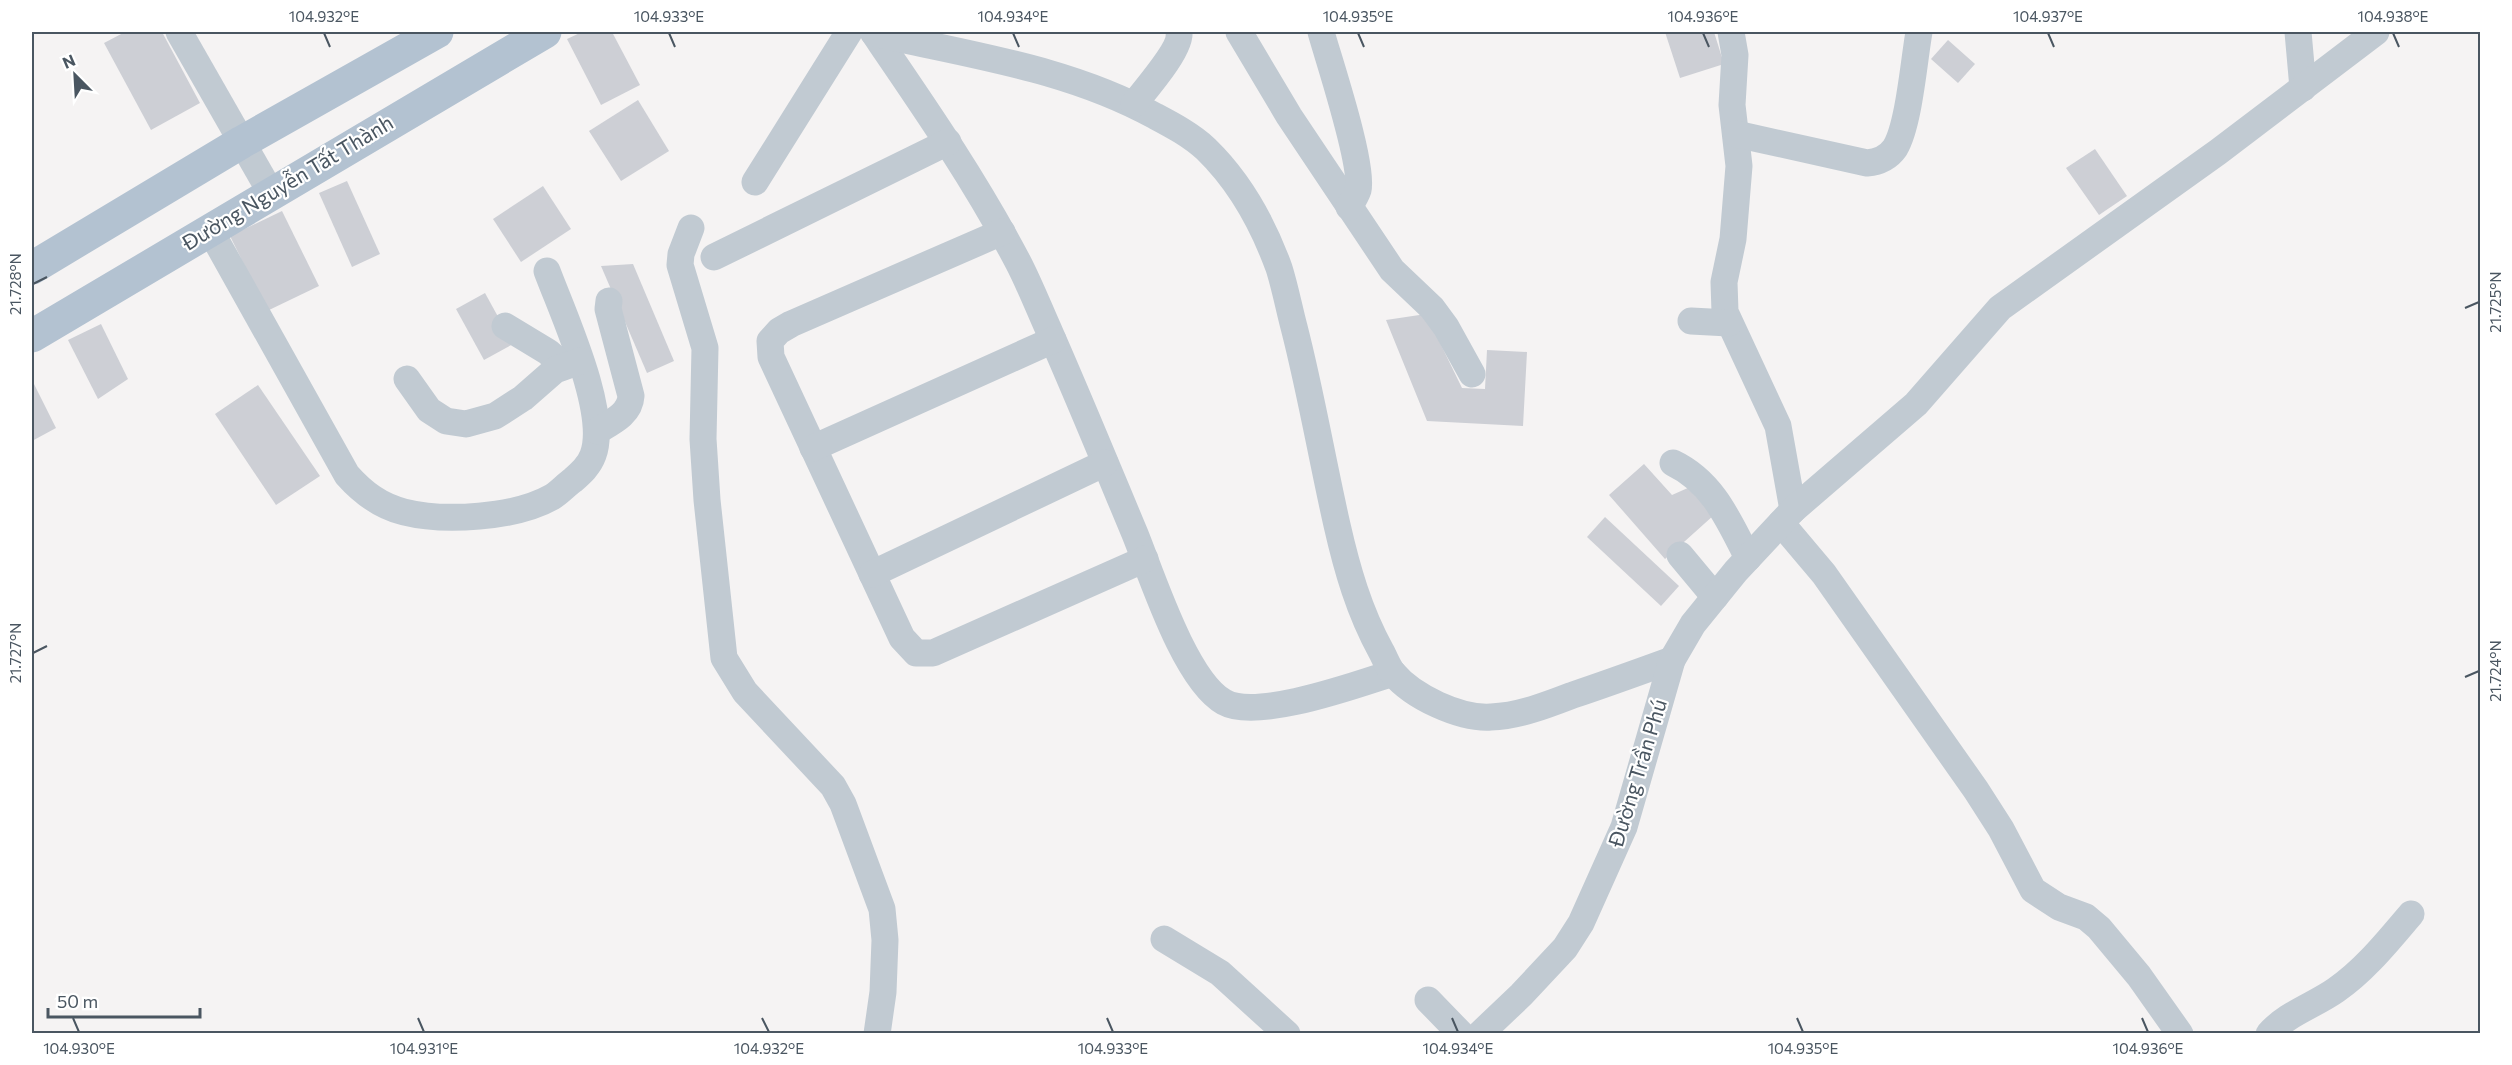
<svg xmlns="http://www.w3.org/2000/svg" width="2512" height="1065" viewBox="0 0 2512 1065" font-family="Commissioner,sans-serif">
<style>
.building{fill:#cdcfd5}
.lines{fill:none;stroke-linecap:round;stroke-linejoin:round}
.minor{stroke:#c1cad2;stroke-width:27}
.major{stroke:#b3c2d1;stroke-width:33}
.ticks{fill:none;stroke:#4a5661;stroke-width:2}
.labels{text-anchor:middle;stroke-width:4.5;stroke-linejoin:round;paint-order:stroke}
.street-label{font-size:21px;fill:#4a5661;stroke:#fff}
.neatline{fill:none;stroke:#4a5661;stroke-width:2}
.ticks-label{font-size:15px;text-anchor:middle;fill:#4a5661}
</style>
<rect width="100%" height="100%" fill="#f5f3f3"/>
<g class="building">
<polygon points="125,32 162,32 200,103 151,130 104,43"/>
<polygon points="582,32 612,32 640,85 601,105 567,39"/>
<polygon points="1665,32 1714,32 1724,64 1680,78"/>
<polygon points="1948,40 1975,64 1958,83 1931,59"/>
<polygon points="638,100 669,151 621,181 589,131"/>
<polygon points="2095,149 2127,196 2099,215 2066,168"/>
<polygon points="347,181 380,254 352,267 319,193"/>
<polygon points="543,186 571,229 521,262 493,219"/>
<polygon points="282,211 319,286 267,311 230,236"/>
<polygon points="633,264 674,361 647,373 601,266"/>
<polygon points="485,293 513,344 484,360 456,309"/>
<polygon points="1426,314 1462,388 1485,389 1487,350 1527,352 1523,426 1427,421 1386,320"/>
<polygon points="101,324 128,379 98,399 68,340"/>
<polygon points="32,380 56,428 32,441"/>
<polygon points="258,385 320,476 276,505 215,414"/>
<polygon points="1644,464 1672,495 1690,487 1714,515 1665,559 1609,495"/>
<polygon points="1605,517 1679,586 1661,606 1587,537"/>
</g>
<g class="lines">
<g class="minor">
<polyline points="179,32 271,193"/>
<path d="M873 32C925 108 975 180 1018 262 1030 285 1040 311 1051 335 1080 401 1107 467 1135 534 1152 576 1185 680 1224 702 1257 721 1358 684 1393 673"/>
<polyline points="1239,32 1289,116 1392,270 1432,308 1446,327 1472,374"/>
<path d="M1321 32C1329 61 1364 165 1358 190 1356 196 1352 202 1349 207"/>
<polyline points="1731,32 1735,55 1732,105 1739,166 1733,239 1724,282 1725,312 1778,426 1793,510"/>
<polyline points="2298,32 2303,88"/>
<path d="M874 33C969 55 1068 68 1155 116 1172 125 1191 135 1206 149 1239 181 1263 224 1279 268 1285 287 1289 308 1294 327 1311 393 1322 459 1337 525 1347 569 1359 611 1381 651 1385 658 1388 667 1393 673 1413 697 1460 719 1491 717 1519 716 1547 705 1573 695 1606 684 1639 672 1672 660"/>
<path d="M1134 104C1145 90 1182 48 1179 32"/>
<path d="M1736 134 1867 163C1879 162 1888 158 1895 148 1909 125 1914 60 1919 32"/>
<polyline points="755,182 849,32"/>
<polyline points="691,228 681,254 680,265 705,348 703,439 707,500 724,658 745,692 833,786 843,804 882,909 885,940 883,992 877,1034"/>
<path d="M210 230 347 475C363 493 380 506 404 512 444 522 515 518 552 497 559 493 566 485 573 480 581 473 589 466 593 455 609 413 563 314 547 271"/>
<polyline points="1002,232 791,324 779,331 770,341 771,357 902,638 916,653 933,653 1145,559"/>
<polyline points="714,257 948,142"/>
<polyline points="1691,321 1729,323"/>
<polyline points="505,326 548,352 564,366"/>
<polyline points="407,379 429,410 446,421 466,424 495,416 523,398 555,370 580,361"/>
<path d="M597 431C612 422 630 414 631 396L608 309 609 301"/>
<polyline points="813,448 1053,340"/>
<path d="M1673 463C1713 482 1729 521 1748 558"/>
<polyline points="1781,523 1824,574 1976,790 2001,829 2033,890 2059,907 2086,917 2099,928 2139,976 2180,1034"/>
<polyline points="1680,555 1715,597"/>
<polyline points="872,574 1105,463"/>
<polyline points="1164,939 1220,973 1287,1034"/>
<polyline points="1428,1000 1461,1034"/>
<polyline points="1480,1034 1521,995 1565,948 1581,923 1624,827 1672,660 1693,624 1736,571 1793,510 1916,404 2000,308 2218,152 2376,32"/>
<path d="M2269 1034C2286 1014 2315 1005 2336 990 2365 970 2388 941 2411 914"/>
</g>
<g class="major">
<polyline points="32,268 242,142 437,32"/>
<polyline points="32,336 545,32"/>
</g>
</g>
<path class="ticks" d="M324 33 330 47M669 33 675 47M1013 33 1019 47M1358 33 1364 47M1703 33 1709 47M2048 33 2054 47M2393 33 2399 47M33 284 47 277M2465 308 2479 302M33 653 47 646M2465 677 2479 671M73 1018 79 1032M418 1018 424 1032M762 1018 769 1032M1107 1018 1113 1032M1452 1018 1458 1032M1797 1018 1803 1032M2142 1018 2148 1032"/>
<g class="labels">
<g class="street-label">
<text transform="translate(288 183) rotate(-31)" y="7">Đường Nguyễn Tất Thành</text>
<text transform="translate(1638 773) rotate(-73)" y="7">Đường Trần Phú</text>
</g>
</g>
<rect width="2512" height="1065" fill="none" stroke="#ffffff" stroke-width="66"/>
<g transform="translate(75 75) rotate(336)" stroke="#ffffff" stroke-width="4.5" paint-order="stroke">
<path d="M0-4.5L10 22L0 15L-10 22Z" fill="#4a5661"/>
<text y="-9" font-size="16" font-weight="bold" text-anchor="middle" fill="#4a5661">N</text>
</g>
<path d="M48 1008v9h152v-9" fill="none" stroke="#4a5661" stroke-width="3"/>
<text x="57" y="1008" font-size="18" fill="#4a5661" stroke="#ffffff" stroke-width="4.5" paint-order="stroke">50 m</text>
<rect x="33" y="33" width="2446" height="999" class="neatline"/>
<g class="ticks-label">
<text x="324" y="22">104.932°E</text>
<text x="669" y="22">104.933°E</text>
<text x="1013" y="22">104.934°E</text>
<text x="1358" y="22">104.935°E</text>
<text x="1703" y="22">104.936°E</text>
<text x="2048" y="22">104.937°E</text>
<text x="2393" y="22">104.938°E</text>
<text transform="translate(16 284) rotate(-90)" y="5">21.728°N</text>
<text transform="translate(2496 302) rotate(-90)" y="5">21.725°N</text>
<text transform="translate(16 653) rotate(-90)" y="5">21.727°N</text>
<text transform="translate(2496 671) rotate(-90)" y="5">21.724°N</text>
<text x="79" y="1054">104.930°E</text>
<text x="424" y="1054">104.931°E</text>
<text x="769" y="1054">104.932°E</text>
<text x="1113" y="1054">104.933°E</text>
<text x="1458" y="1054">104.934°E</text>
<text x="1803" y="1054">104.935°E</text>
<text x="2148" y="1054">104.936°E</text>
</g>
</svg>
